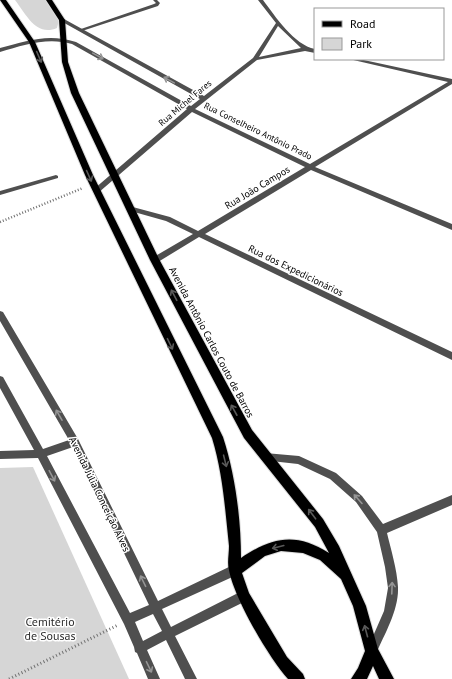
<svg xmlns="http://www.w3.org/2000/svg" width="452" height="679" viewBox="0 0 452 679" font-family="'PT Sans',sans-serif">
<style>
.green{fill:#d6d6d6}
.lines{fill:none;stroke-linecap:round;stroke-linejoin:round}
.primary-casing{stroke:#dbdbdb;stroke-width:2}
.path-far1{stroke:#717171;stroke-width:2.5;stroke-dasharray:1 2;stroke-linecap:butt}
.path{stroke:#717171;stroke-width:3;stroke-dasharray:1 2.5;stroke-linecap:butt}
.lane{fill:#4f4f4f;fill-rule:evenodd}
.street{fill:#4f4f4f;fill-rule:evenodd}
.primary{fill:#000;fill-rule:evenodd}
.oneway{stroke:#959595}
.oneway2{stroke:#595959}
.labels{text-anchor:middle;stroke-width:3;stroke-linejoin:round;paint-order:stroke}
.far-street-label{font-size:9px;fill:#000;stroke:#fff}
.street-label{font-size:10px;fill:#000;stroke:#fff}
.near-park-label{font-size:12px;fill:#2d2d2d;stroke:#fff}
</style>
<rect width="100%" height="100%" fill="#fff"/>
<g class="green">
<path d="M15 0H48C55 8 61 17 57 28 36 37 26 14 15 0Z"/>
<polygon points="33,467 129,679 0,679 0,468"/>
</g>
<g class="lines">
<defs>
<path id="primary" d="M0 0H6L35 42 93 175 223 437C235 474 241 518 241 558 272 537 296 532 329 553L315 527 244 438 150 260 71 93 62 62 59 20 46 0H52L65 20 68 62 79 93 159 259 252 430 323 519 339 546 366 606 378 649 394 679H379L373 666 367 679H351L358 668 365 651 353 606 341 579 320 560 303 553 281 551 265 556 242 573 249 593 287 657 303 674 305 679H288C269 658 234 598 229 570 227 563 229 554 229 546 225 509 223 474 212 438L85 175 29 42Z"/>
</defs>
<use href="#primary" class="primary-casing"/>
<polyline class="path-far1" points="0,222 83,188"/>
<polyline class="path" points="9,679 118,625"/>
<g class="lane">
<polygon points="153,0 157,0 160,3 158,6 82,31 78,30 154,4 156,3"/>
<polygon points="56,175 58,176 58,178 0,195 0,191"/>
</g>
<g class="street">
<path d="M258 0H263C275 16 294 45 315 49V53L305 51 257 60 195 109 310 164 448 82 349 59H359L452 79V84L315 167 452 224V230L311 170 205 234 452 352V360L199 237 158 262H152L151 260 152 258 193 234 166 221 127 210V206H129L170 217 198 231 305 167 192 112 98 193H94V189L187 109 72 44C47 37 24 45 0 52V48C27 41 48 33 76 42L191 106 200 99 59 20 64 19 204 96 253 58 276 23ZM278 26 301 48 259 57Z"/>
<path d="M0 311 3 312 78 439 158 601 231 566 235 565 239 566 240 570 239 574 162 609 171 627 240 592 244 591 248 592 249 596 248 600 175 636 197 679H185L166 640 147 650 160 679H148L137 653 135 652 134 647 124 624 38 458 0 459V451L34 450 0 388V376L3 377 43 449 69 440 0 321ZM73 447 149 605 130 613 47 456ZM153 614 162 631 143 641 135 622Z"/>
<path d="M265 453 299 456 336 473 362 496 383 524 452 495V505L387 533C391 550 397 569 398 587 399 610 385 633 376 654L372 655 368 654 367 650 384 611 388 588 385 567 377 532 356 502 330 479 298 464 262 460 260 457 262 454Z"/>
</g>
<use href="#primary" class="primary"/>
</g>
<defs><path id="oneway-shaft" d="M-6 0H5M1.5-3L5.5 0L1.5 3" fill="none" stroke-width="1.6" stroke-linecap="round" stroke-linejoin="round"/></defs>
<g class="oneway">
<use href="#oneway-shaft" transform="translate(98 56) rotate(29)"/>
<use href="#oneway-shaft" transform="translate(169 80) rotate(-151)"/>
<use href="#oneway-shaft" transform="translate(59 415) rotate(-120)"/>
<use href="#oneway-shaft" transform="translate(52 476) rotate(62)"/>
<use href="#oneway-shaft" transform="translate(358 499) rotate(-132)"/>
<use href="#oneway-shaft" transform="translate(143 581) rotate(-116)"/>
<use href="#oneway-shaft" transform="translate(392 588) rotate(-88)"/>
<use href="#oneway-shaft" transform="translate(149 667) rotate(64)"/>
</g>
<g class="oneway2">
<use href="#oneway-shaft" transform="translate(39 57) rotate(67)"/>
<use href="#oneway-shaft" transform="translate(89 176) rotate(66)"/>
<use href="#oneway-shaft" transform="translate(174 295) rotate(-118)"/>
<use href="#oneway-shaft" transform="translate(170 344) rotate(64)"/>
<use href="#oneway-shaft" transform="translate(234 410) rotate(-119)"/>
<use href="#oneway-shaft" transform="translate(225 461) rotate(76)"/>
<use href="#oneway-shaft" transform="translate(312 514) rotate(-127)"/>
<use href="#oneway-shaft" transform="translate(278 547) rotate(166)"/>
<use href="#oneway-shaft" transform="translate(366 631) rotate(-105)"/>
</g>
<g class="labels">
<g class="far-street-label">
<text transform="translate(185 103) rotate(-40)" y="3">Rua Michel Fares</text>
<text transform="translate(258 131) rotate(26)" y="3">Rua Conselheiro Antônio Prado</text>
</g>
<g class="street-label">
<text transform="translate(257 187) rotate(-31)" y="4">Rua João Campos</text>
<text transform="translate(296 270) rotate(26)" y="4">Rua dos Expedicionários</text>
<text transform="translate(212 342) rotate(62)" y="4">Avenida Antônio Carlos Couto de Barros</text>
<text transform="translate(100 494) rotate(64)" y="4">Avenida Júlia Conceição Alves</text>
</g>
<g class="near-park-label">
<text x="50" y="626">Cemitério<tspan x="50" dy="14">de Sousas</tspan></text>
</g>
</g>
<rect x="314" y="8" width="130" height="52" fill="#ffffff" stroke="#999999"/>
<rect x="322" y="21" width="20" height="6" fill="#000000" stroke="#999999"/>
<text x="350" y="28" font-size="12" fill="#000000">Road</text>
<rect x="322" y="38" width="20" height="12" fill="#d6d6d6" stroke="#999999"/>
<text x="350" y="48" font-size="12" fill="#000000">Park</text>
</svg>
